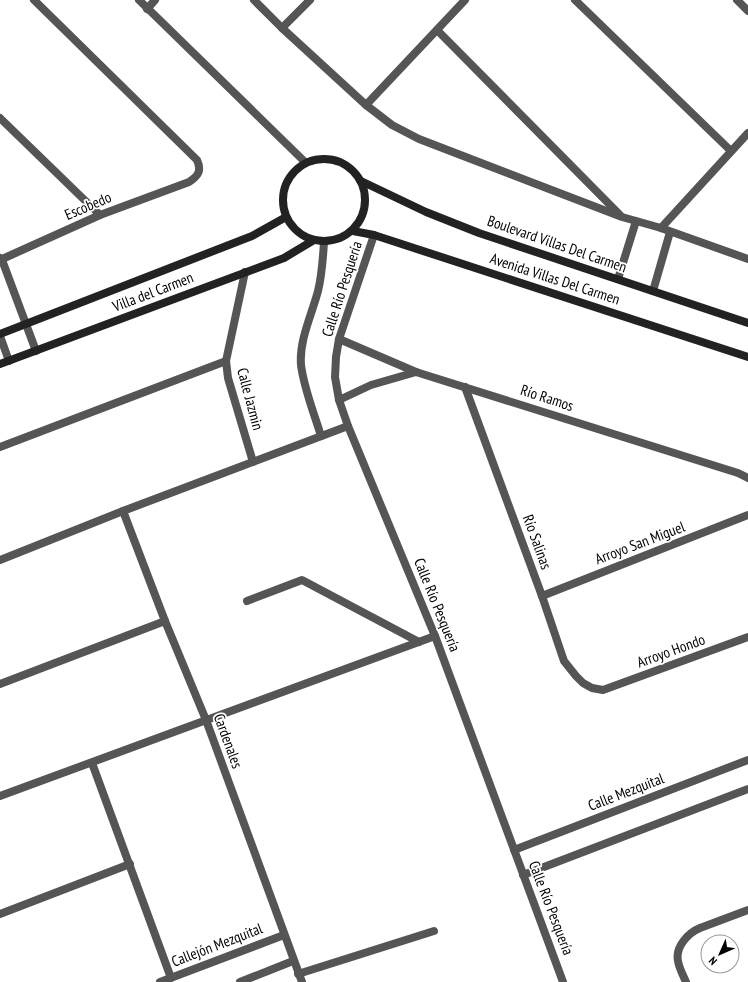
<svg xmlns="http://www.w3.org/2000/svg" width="748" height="982" viewBox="0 0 748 982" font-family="'PT Sans Narrow',sans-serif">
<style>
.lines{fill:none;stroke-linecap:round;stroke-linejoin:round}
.lane{stroke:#555;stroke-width:8}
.street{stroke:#555;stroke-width:8}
.secondary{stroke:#222;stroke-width:8}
.labels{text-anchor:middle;stroke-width:3.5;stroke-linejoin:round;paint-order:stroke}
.street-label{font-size:15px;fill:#000;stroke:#fff}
</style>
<rect width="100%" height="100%" fill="#fff"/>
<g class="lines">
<g class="lane">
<polyline points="247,601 302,580 419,642"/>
<polyline points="298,974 434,931"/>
</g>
<g class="street">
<polyline points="139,0 306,163"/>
<polyline points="254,0 282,28 366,105 392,125 419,139 622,217 661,228 748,259"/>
<polyline points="575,0 731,151"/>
<polyline points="737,0 748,11"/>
<polyline points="147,9 155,0"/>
<polyline points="282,28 310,0"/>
<polyline points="437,30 620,215"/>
<polyline points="366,105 465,0"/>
<polyline points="0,118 100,215"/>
<polyline points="661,228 748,133"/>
<polyline points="374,235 339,339 336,357 335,377 339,400 348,426 435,636 563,982"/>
<polyline points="0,258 2,260 36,351"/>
<path d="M0 260 100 215 189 182C198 176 202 171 197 160L34 0"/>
<polyline points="245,272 226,361 228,378 253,462"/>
<polyline points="618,279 636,221"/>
<polyline points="653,291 670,232"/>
<polyline points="0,336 9,361"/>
<polyline points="339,339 416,372 738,473 748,478"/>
<polyline points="465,387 542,596 564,661 576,676 583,683 592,688 603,690 748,637"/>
<polyline points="339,400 371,385 416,372"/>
<path d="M321 436C314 413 304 389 301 365 299 340 312 314 318 291 322 275 323 258 324 242"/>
<polyline points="0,447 226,361"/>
<polyline points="123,511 165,621 206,720 302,982"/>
<polyline points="0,560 123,511 348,426"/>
<polyline points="542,596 748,515"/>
<polyline points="0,684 165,621"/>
<polyline points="92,763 171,978"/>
<polyline points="0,796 435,636"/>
<polyline points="514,850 748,760"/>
<polyline points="523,875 748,789"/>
<polyline points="0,914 130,864"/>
<polyline points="160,982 284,935"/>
<polyline points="240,982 293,961"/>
<path d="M686 982C683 975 679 968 678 961 675 947 688 933 700 928L748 910"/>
</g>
<g class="secondary">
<circle cx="324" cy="200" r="41"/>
<polyline points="361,181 426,212 479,233 748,323"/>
<polyline points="353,231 374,235 748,357"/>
<polyline points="0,334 252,236 286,217"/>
<polyline points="0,364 284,258 314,240"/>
</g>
</g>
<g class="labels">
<g class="street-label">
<text transform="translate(88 206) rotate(-23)" y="5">Escobedo</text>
<text transform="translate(557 244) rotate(19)" y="5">Boulevard Villas Del Carmen</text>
<text transform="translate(555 279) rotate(18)" y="5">Avenida Villas Del Carmen</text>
<text transform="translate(342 289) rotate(-72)" y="5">Calle Río Pesquería</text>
<text transform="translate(153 292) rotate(-21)" y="5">Villa del Carmen</text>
<text transform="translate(547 398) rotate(18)" y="5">Río Ramos</text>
<text transform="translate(250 399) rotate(75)" y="5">Calle Jazmin</text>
<text transform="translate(537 542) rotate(70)" y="5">Río Salinas</text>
<text transform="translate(640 543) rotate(-21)" y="5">Arroyo San Miguel</text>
<text transform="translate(437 605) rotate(68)" y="5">Calle Río Pesquería</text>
<text transform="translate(671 651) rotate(-20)" y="5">Arroyo Hondo</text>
<text transform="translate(228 741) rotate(70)" y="5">Cardenales</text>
<text transform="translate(626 792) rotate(-21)" y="5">Calle Mezquital</text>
<text transform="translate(551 908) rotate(69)" y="5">Calle Río Pesquería</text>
<text transform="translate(217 945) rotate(-21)" y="5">Callejón Mezquital</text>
</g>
</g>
<g transform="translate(720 954) rotate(225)"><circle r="19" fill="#ffffff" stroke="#999999"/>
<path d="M0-3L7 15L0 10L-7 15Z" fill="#000000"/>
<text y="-6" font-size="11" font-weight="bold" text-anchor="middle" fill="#000000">N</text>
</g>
</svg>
